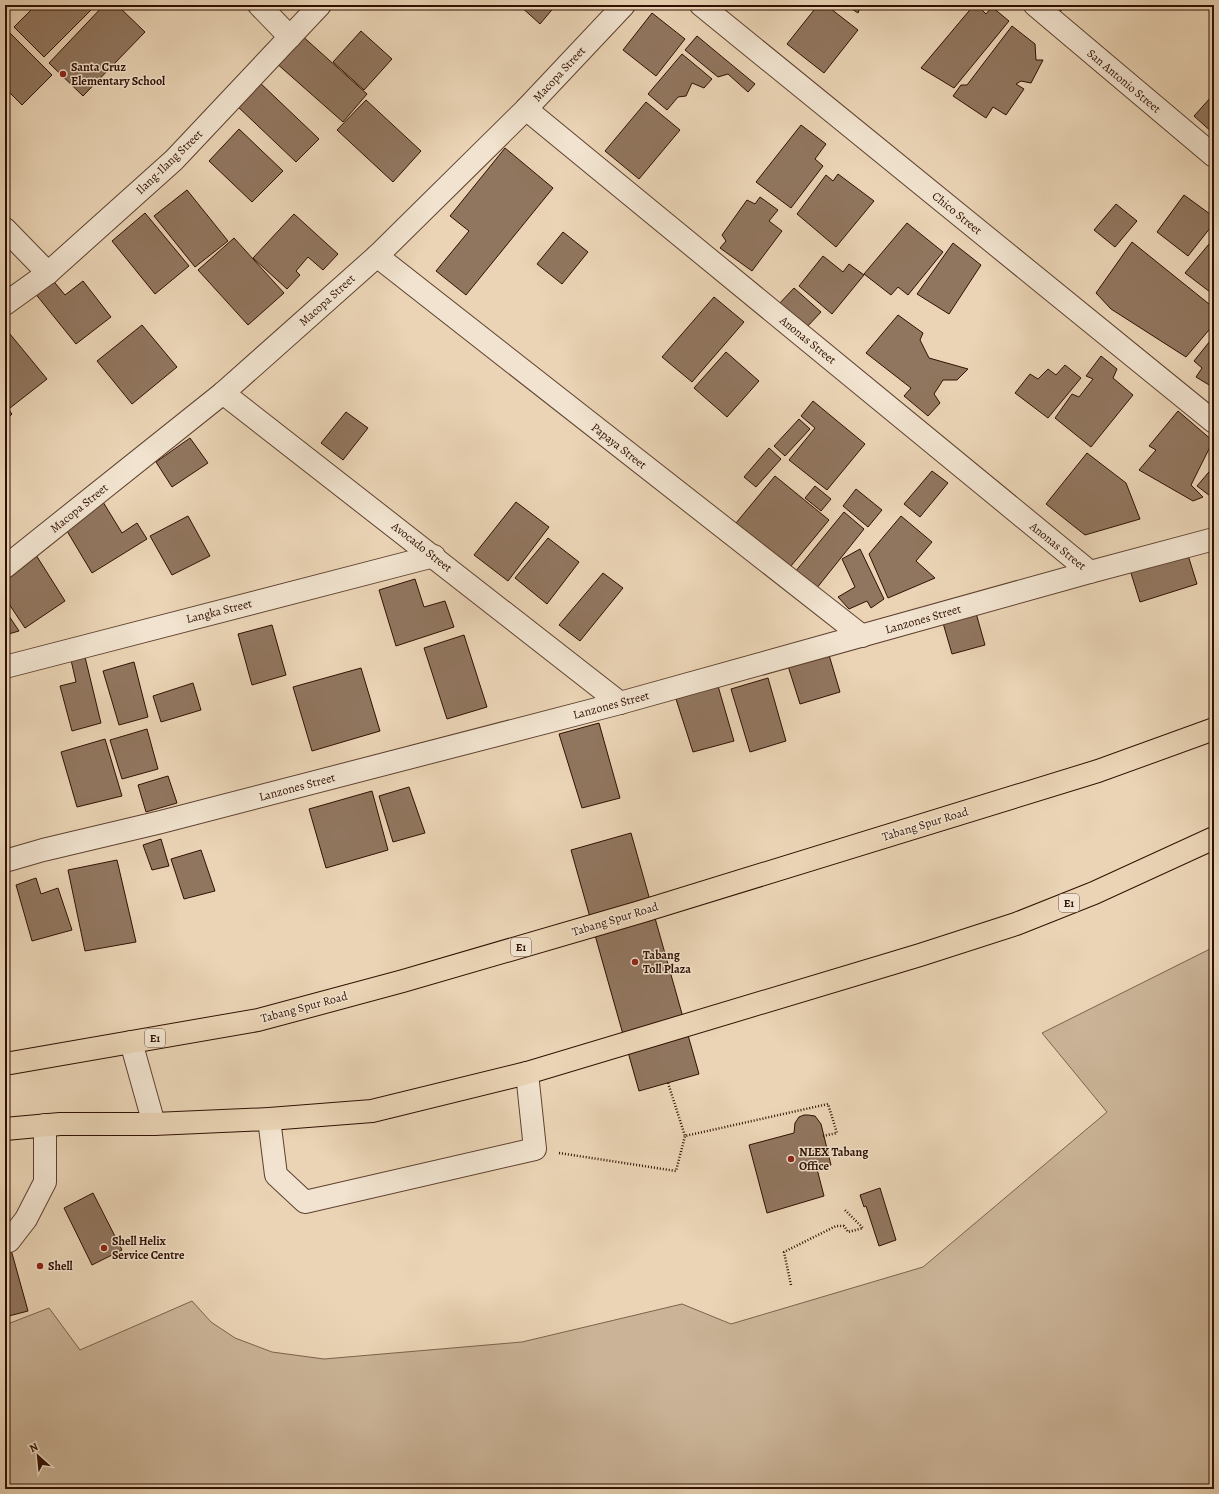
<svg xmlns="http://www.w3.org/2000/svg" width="1219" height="1494" viewBox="0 0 1219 1494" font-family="Alegreya,serif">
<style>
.green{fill:#cab397;stroke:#7d624c}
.building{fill:#91765f;stroke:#301002}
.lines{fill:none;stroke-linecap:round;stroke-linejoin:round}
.minor-casing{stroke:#5e412f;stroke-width:24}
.highway-casing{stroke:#301002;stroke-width:24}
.path{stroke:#301002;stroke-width:2.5;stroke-dasharray:1 2;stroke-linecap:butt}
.minor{stroke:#f1e3cf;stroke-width:22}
.highway{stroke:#ead4b5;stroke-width:22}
.poi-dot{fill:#8f2418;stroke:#f1e3cf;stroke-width:1.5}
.labels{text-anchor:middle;stroke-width:3;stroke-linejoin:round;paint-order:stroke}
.shield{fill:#f1e3cf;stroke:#6a4f40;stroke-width:1}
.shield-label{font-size:11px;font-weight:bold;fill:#301002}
.poi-label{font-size:12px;font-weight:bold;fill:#301002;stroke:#f1e3cf;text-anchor:start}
.street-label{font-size:12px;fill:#301002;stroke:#f1e3cf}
</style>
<rect width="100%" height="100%" fill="#ead4b5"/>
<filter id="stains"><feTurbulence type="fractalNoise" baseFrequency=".005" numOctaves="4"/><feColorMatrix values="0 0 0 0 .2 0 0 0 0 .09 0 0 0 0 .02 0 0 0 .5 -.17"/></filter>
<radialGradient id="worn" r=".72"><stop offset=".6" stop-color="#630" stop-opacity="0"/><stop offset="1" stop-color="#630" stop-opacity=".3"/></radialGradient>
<polygon class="green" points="1214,947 1214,1489 5,1489 5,1325 49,1308 80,1350 192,1301 211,1322 235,1338 272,1352 324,1359 522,1342 682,1304 731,1324 923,1267 1107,1112 1042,1033"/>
<g class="building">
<polygon points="36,5 96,5 44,57 14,27"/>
<polygon points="104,5 117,5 145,32 83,96 49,63"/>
<polygon points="519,5 556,5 540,24"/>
<polygon points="818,5 826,5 858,30 824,73 787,44"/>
<polygon points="846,5 861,5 858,13"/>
<polygon points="974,5 977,5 986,14 992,7 1009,21 954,88 921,68"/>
<polygon points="1051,5 1066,5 1059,13"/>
<polygon points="652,13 685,39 656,76 623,50"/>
<polygon points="1012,26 1035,44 1036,60 1043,60 1031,83 1021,81 1016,84 1024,89 1006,115 993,107 986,118 953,96 961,85 967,85"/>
<polygon points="5,28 52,75 22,105 5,88"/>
<polygon points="361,31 392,59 364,90 333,62"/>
<polygon points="300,34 367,94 343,122 275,62"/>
<polygon points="697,36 755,84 748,92 728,74 718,77 685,50"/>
<polygon points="682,54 712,79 704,88 692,83 686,96 678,97 667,110 648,94"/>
<polygon points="257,80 319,139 296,162 235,104"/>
<polygon points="1212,96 1214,98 1214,134 1194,116"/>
<polygon points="366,100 421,151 393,182 337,130"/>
<polygon points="646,102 680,130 639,179 605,151"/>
<polygon points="801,125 826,144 815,159 823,166 791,208 756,182"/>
<polygon points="239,129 283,171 252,202 209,161"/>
<polygon points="505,148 553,188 466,295 436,271 469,231 450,216"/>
<polygon points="838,174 874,201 836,247 797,214 826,175 833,181"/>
<polygon points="187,190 228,241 195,267 154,216"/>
<polygon points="1184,195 1214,217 1214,223 1188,256 1157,232"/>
<polygon points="760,197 778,210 769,221 782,231 752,271 720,248 726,241 722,235 747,200 755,204"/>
<polygon points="1116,204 1137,221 1115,247 1094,230"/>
<polygon points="145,213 189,266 155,294 112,241"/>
<polygon points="294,214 338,254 323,270 308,257 296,271 300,275 287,289 253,258"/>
<polygon points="907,223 943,252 908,295 898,287 891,295 864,274"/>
<polygon points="563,232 588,252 562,284 537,264"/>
<polygon points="234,238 284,293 248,325 198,270"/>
<polygon points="1214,238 1214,295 1185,273"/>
<polygon points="1132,242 1214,308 1214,324 1186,357 1111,309 1096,293"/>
<polygon points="953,243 981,265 949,314 917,294"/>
<polygon points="823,256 843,272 849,264 864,275 832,314 799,286"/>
<polygon points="51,278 65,295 83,281 111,317 76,344 34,292"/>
<polygon points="794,288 821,312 805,329 778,305"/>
<polygon points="714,297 744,322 692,382 662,357"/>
<polygon points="898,315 923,333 920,340 929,358 968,369 957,380 943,380 934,394 940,403 928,416 904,396 911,388 866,353"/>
<polygon points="142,325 177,367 132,404 97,361"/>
<polygon points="5,328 47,379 10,408 5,401"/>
<polygon points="1214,336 1214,388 1196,377 1202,368 1194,361"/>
<polygon points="726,352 759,381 727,417 694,388"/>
<polygon points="1101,356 1117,369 1113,378 1133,395 1091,447 1055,418 1072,394 1079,397 1093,379 1086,376"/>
<polygon points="1065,365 1081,378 1048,418 1015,393 1030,374 1038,379 1048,369 1056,375"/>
<polygon points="813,401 865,444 827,490 789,460 815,428 801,416"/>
<polygon points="5,405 12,414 5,421"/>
<polygon points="1178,411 1213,441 1191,485 1203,497 1193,501 1139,470 1156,450 1149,446"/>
<polygon points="346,412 368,428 343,460 321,443"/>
<polygon points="799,419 810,429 785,456 774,446"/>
<polygon points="190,438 208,463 172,487 156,462"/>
<polygon points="769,448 781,459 756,487 744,477"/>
<polygon points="1087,453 1126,483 1140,519 1085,535 1046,504"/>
<polygon points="1214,466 1214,499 1197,486"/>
<polygon points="932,471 948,483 920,517 904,504"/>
<polygon points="775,476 829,520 791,566 736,523"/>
<polygon points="815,486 831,499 821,511 805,498"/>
<polygon points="856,489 882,510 868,527 843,506"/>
<polygon points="103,502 122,533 137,523 147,539 92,573 64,526"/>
<polygon points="516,502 549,527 508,581 474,555"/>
<polygon points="844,512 864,529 816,589 795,572"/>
<polygon points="188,516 210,556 172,575 150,536"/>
<polygon points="901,516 932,542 916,561 935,578 888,598 869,554"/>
<polygon points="548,538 579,562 547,604 515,578"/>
<polygon points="860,549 884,599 871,608 867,601 849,609 838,597 855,587 842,559"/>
<polygon points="1187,552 1197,584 1140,602 1130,570"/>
<polygon points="36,555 65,601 25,628 5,598 5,576"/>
<polygon points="603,573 623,588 580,641 559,625"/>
<polygon points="415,579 424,607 445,601 454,627 396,646 379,590"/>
<polygon points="5,610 19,631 5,635"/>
<polygon points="976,613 985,645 952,654 943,623"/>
<polygon points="272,625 286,675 252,685 238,634"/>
<polygon points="464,635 487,707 447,719 424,648"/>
<polygon points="829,655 840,692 800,704 788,666"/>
<polygon points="85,657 101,723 72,731 60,686 76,682 71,660"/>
<polygon points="134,662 148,717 119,725 103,671"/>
<polygon points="361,668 380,731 312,751 293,687"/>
<polygon points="768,678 786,741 750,752 731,689"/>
<polygon points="193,683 201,710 161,722 153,696"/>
<polygon points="718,686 734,741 693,752 676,699"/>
<polygon points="599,723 620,798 582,808 559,734"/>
<polygon points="147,729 158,769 122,779 110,740"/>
<polygon points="105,739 122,796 77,807 61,752"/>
<polygon points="168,776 177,803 146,812 138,785"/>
<polygon points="409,787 425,833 393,842 379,796"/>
<polygon points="372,791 388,850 326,868 309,809"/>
<polygon points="631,833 699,1074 639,1091 571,850"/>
<polygon points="161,839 169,866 152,870 143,845"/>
<polygon points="201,850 215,891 184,899 171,859"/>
<polygon points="117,860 136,942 85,951 68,870"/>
<polygon points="36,878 41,894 58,888 72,930 32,941 16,885"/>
<polygon points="804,1115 808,1115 815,1116 821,1124 831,1165 817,1169 824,1196 767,1213 749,1145 794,1133 795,1123 799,1117"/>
<polygon points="880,1188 896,1240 879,1246 866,1206 864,1207 860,1195"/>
<polygon points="93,1193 122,1250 92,1265 64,1208"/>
<polygon points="5,1228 28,1311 5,1317"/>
</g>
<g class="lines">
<defs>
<g id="minor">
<polyline points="259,5 290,37"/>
<polyline points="701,5 1214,422"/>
<polyline points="1035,5 1214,156"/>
<polyline points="526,109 1090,572"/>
<polyline points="5,229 48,273"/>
<polyline points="377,256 862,636"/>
<polyline points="5,304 48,273 174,160 320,5"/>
<polyline points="223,393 620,703"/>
<polyline points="5,567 223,393 377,256 526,109 624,5"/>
<polyline points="5,667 434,556"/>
<polyline points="5,861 43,850 161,822 620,703 1090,572 1214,539"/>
<polyline points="131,1042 154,1124"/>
<polyline points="269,1119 276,1175 305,1202 535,1149 527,1073"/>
<polyline points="9,1241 26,1219 45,1182 45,1125"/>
</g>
<g id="highway">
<polyline points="5,1064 258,1020 403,981 640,912 1098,771 1214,729"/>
<polyline points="5,1129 60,1124 154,1124 269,1119 372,1111 527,1073 920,955 1016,924 1094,893 1214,838"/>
</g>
</defs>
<use href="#minor" class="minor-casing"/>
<use href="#highway" class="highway-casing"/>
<g class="path">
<polyline points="668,1083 685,1136 828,1104 837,1133 823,1136"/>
<polyline points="559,1153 676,1171 685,1136"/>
<polyline points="791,1285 784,1252 836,1226 844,1226 848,1232 863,1228 845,1210"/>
</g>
<use href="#minor" class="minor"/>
<use href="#highway" class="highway"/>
</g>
<g class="poi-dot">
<circle cx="63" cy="74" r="4"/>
<circle cx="635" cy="962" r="4"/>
<circle cx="791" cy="1159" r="4"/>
<circle cx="104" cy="1248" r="4"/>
<circle cx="40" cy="1266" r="4"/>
</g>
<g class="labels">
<g class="shield">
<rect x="1059" y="894" width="20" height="18" rx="3"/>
<rect x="511" y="938" width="20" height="18" rx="3"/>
<rect x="145" y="1029" width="20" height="18" rx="3"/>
</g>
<g class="shield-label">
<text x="1069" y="907">E1</text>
<text x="521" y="951">E1</text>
<text x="155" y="1042">E1</text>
</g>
<g class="poi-label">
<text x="71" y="71">Santa Cruz<tspan x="71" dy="14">Elementary School</tspan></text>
<text x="643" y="959">Tabang<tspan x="643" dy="14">Toll Plaza</tspan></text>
<text x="799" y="1156">NLEX Tabang<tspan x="799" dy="14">Office</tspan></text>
<text x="112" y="1245">Shell Helix<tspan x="112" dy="14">Service Centre</tspan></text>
<text x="48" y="1270">Shell</text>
</g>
<g class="street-label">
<text transform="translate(559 74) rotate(-47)" y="4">Macopa Street</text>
<text transform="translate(1124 81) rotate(40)" y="4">San Antonio Street</text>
<text transform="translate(169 162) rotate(-44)" y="4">Ilang-Ilang Street</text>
<text transform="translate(957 213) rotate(39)" y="4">Chico Street</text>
<text transform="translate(327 300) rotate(-42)" y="4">Macopa Street</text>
<text transform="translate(808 340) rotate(39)" y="4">Anonas Street</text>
<text transform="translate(619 446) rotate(38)" y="4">Papaya Street</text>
<text transform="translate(79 508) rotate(-39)" y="4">Macopa Street</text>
<text transform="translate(1058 546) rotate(39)" y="4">Anonas Street</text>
<text transform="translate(422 547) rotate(38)" y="4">Avocado Street</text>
<text transform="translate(219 611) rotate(-14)" y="4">Langka Street</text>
<text transform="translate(923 619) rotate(-16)" y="4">Lanzones Street</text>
<text transform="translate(611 705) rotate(-15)" y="4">Lanzones Street</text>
<text transform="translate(297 787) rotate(-15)" y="4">Lanzones Street</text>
<text transform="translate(925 824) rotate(-17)" y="4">Tabang Spur Road</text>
<text transform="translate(615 919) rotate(-17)" y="4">Tabang Spur Road</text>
<text transform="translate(304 1007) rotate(-15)" y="4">Tabang Spur Road</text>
</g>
</g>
<rect width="1219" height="1494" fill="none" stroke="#ead4b5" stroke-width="20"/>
<rect x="6" y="6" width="1207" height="1482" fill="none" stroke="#301002" stroke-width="2"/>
<rect x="10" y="10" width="1199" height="1474" fill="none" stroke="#301002"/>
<g transform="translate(38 1456) rotate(333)" stroke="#f1e3cf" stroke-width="3" paint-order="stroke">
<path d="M0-3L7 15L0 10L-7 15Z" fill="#301002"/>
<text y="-6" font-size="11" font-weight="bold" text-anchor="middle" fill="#301002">N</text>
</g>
<rect width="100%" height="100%" filter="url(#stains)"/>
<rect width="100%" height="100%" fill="url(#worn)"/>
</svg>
